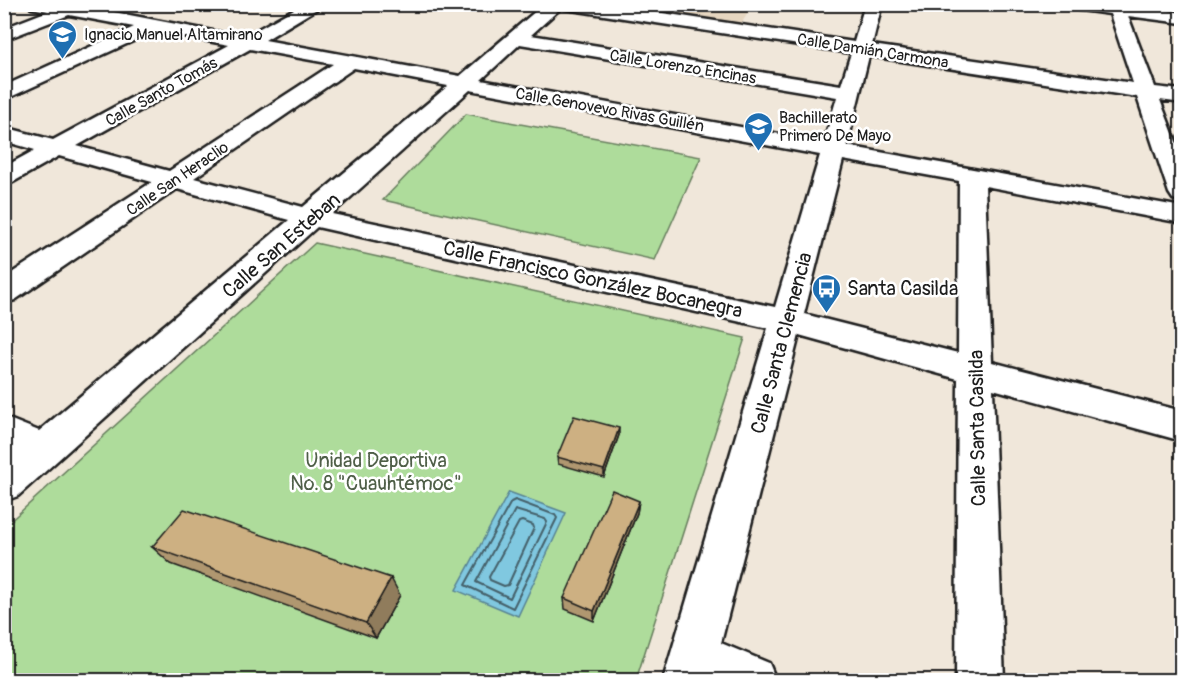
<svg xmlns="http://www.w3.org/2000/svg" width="1186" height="685" viewBox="0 0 1186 685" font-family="Pangolin,sans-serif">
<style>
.built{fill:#e6d6c0}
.green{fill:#aedc9b;stroke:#657c5c;stroke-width:1.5}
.water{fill:#80c8e0;stroke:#588392;stroke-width:1.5}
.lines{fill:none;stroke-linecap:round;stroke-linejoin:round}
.shore{stroke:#44616a;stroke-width:2}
.minor-casing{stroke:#1c1c1c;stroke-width:5}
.minor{fill:#fff;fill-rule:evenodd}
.wall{fill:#b09770;stroke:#1c1c1c;stroke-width:1.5}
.shaded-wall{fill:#907b5b;stroke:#1c1c1c;stroke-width:1.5}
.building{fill:#cdb082;stroke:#1c1c1c;stroke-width:1.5}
.labels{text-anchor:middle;stroke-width:5;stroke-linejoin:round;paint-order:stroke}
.far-poi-label{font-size:16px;fill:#1c1c1c;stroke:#fff;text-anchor:start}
.far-street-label{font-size:16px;fill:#1c1c1c;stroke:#fff}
.street-label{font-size:20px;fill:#1c1c1c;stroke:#fff}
.poi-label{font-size:20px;fill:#1c1c1c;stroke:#fff;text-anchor:start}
.park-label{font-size:20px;fill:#4f5f48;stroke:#fff}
</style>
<rect width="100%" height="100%" fill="#f0e7da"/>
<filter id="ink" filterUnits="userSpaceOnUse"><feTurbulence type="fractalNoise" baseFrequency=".0167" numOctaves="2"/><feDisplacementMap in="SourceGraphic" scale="12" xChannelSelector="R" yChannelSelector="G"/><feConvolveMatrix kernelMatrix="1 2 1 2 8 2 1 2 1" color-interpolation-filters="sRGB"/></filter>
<g filter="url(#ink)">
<polygon class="built" points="636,5 636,4 753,5 741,24 633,8"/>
<g class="green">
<polygon points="466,114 701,157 655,260 383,200"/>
<polygon points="315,243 745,338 636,680 5,680 5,526"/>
</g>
<polygon class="water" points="509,492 566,513 518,616 456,590"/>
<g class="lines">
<g class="shore">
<polygon points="515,500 555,515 557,518 513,608 465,585 511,502"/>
<polygon points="515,510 545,519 547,522 510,598 476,582"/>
<polygon points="522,521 533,525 534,528 508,585 504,586 490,580 489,577 519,522"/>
</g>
<defs>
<path id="minor" d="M29 4H72L244 37 303 4H325L265 40 460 76 544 4H603L854 42 865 4H882L872 45 1133 83 1110 14 1073 9 1065 4H1124L1182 13V23L1128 16 1155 87 1182 90V103L1160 100 1182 157V201L1173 199 1169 193 1137 97 869 56 847 146 1182 207V223L985 186 992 362 1182 411V441L993 389 1004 680H956L958 379 799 335 721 643 769 663 776 680H663L768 328 317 227 18 496 4 501V459L12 453 4 449V417L39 431 289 220 177 189 15 300 4 303V278L152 182 59 156 13 182 4 184V167L35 150 4 141V127L53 140 229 45 155 31 4 100V86L134 27 69 15 4 40V28L48 11 31 8ZM561 8 565 9 851 53 841 85 531 35ZM520 44 837 97 824 142 481 80ZM250 49 333 64 169 171 77 146ZM354 68 448 86 303 207 194 178ZM470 90 820 155 775 307 332 214ZM843 160 959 181 958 353 804 314Z"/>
</defs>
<use href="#minor" class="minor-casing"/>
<use href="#minor" class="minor"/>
</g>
<g class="wall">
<polygon points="619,435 604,477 558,464 557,457"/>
<polygon points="639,501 637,513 594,621 565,609 564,598"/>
<polygon points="152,547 400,595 376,638 171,564"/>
</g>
<g class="shaded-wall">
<polygon points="619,428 619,435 604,477 604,470"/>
<polygon points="639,501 637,513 594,621 594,611"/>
<polygon points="391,578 400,595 376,638 366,623"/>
</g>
<g class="building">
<polygon points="574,416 619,428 604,470 557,457"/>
<polygon points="612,490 639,501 594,611 564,598"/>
<polygon points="184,509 391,578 366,623 152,547"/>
</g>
</g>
<defs>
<symbol id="school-pin" viewBox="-11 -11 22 30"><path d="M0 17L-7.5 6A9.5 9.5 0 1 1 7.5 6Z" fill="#1f6fb2" stroke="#fff"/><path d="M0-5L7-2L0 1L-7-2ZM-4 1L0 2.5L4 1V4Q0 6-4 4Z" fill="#fff"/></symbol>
<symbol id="university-pin" viewBox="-11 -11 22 30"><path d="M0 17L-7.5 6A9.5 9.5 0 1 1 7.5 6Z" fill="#1f6fb2" stroke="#fff"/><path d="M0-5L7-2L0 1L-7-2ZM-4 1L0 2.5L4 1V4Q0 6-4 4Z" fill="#fff"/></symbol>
<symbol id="bus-pin" viewBox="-11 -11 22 30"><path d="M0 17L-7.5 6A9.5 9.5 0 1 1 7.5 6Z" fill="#1f6fb2" stroke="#fff"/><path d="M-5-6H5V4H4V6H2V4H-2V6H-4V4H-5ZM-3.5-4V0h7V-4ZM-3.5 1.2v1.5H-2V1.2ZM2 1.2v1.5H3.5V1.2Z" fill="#fff"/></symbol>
</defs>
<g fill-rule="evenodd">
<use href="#school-pin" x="46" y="18" width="33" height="45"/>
<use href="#university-pin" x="742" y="110" width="33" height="45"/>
<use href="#bus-pin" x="810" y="272" width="33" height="45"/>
</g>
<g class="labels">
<g class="far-poi-label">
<text x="84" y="40">Ignacio Manuel Altamirano</text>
<text x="779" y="123">Bachillerato<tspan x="779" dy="18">Primero De Mayo</tspan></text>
</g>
<g class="far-street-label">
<text transform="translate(873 50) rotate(9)" y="6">Calle Damián Carmona</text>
<text transform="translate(683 66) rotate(9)" y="6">Calle Lorenzo Encinas</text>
<text transform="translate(161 91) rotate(-29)" y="6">Calle Santo Tomás</text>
<text transform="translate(610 109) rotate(10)" y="6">Calle Genovevo Rivas Guillén</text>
<text transform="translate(177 178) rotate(-34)" y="6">Calle San Heraclio</text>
</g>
<g class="street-label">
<text transform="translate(281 245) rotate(-41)" y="7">Calle San Esteban</text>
<text transform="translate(593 279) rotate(12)" y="7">Calle Francisco González Bocanegra</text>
<text transform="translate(781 343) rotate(-75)" y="7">Calle Santa Clemencia</text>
<text transform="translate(977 428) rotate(-91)" y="7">Calle Santa Casilda</text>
</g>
<g class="poi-label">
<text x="847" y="295">Santa Casilda</text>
</g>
<g class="park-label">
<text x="376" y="467">Unidad Deportiva<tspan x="376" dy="23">No. 8 "Cuauhtémoc"</tspan></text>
</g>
</g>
<rect width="1186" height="685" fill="none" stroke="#fff" stroke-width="24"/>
<rect x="12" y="12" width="1162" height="661" fill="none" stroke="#1c1c1c" stroke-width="2" filter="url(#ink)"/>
</svg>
